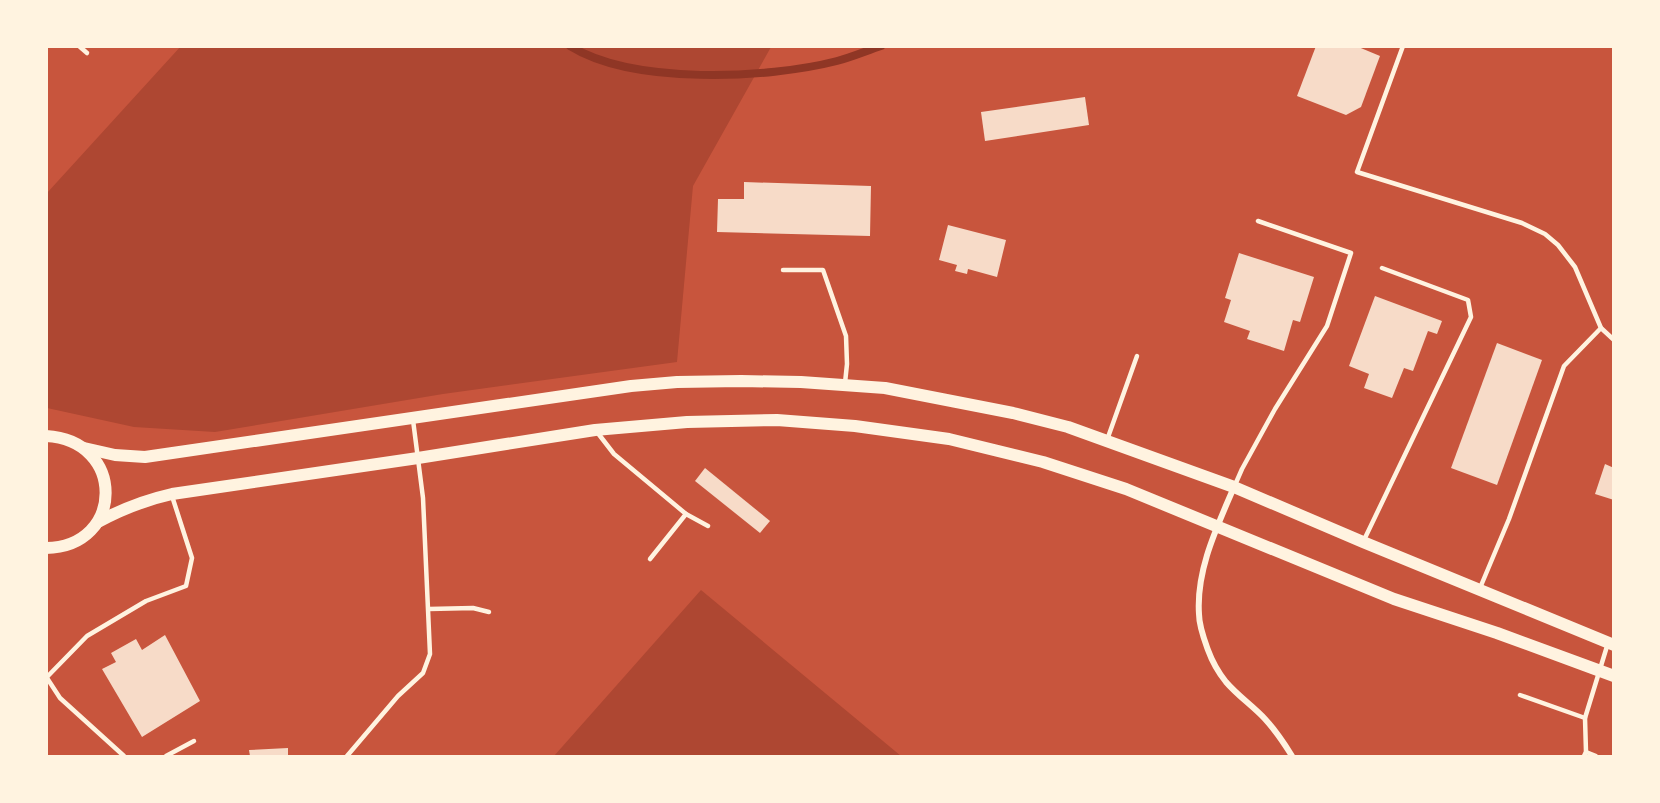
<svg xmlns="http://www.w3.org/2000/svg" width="1660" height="803" viewBox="0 0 1660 803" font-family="Cabin,sans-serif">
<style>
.green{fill:#ae4732}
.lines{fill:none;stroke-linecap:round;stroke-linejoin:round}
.stream{stroke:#8f3625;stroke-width:8}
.building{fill:#f7dbc8}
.service{stroke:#fff3e0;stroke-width:4.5}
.minor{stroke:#fff3e0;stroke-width:6}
.secondary{stroke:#fff3e0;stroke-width:12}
</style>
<rect width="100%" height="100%" fill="#c8553d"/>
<g class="green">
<polygon points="181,46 771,46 771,47 693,186 677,362 443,394 215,432 134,427 47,408 47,193"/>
<polygon points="701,590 901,756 554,756"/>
</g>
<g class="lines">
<path class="stream" d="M570 46C633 85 767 79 837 61 852 57 866 51 881 46"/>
</g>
<g class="building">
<polygon points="1316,46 1356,46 1380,56 1361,107 1346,115 1297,96"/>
<polygon points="1085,97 1089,125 985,141 981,112"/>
<polygon points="744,182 871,186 870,236 717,232 718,199 744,199"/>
<polygon points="948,225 1006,240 997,277 968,269 967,274 955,271 957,265 939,260"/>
<polygon points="1239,253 1314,277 1300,322 1293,320 1284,351 1247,339 1250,331 1224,322 1231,300 1225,298"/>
<polygon points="1375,296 1442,321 1437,334 1428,331 1413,371 1404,368 1392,398 1364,388 1369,374 1349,366"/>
<polygon points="1497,343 1542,360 1497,485 1451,468"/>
<polygon points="1605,464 1614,468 1614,500 1595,494"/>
<polygon points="705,468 770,521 760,533 695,481"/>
<polygon points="165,635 200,701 142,737 102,669 116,662 111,653 136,639 142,650"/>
<polygon points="288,748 288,756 250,756 249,750"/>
</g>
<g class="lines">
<g class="service">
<polyline points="79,46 87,53"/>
<polyline points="1403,46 1357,172 1522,223 1545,234 1558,245 1575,267 1601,328 1614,340"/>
<polyline points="783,270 823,270 846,336 847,364 845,383"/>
<polyline points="597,432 614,454 686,514 708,526"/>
<polyline points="1107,440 1137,356"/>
<polyline points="1235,485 1242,469 1275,409 1327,326 1351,253 1258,221"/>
<polyline points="1364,540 1471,317 1468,300 1382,268"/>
<polyline points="650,559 686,514"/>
<polyline points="1480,588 1509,519 1564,366 1601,328"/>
<polyline points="429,609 473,608 489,612"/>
<polyline points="46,678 87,636 146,601 186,586 192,558 172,496"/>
<polyline points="47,678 60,698 124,756"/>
<polyline points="1520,695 1585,718"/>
<polyline points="1586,752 1596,756"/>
<polyline points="166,756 194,741"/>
<polyline points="347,756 398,696 423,673 430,654 423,498 413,420"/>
<polyline points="1584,756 1586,752 1585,718 1608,643"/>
</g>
<path class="minor" d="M1234 487C1217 527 1196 570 1199 614 1199 626 1204 639 1208 650 1212 661 1218 672 1226 682 1238 696 1253 706 1265 719 1276 731 1284 743 1292 756"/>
<g class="secondary">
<path d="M46 436C126 440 125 547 46 548"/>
<polyline points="84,448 115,455 145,457 631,386 677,382 741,381 801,382 885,388 1013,413 1068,427 1234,487 1363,542 1614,645"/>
<path d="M98 522C122 509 145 500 172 494L418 458 595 430 687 422 777 420 855 426 949 439 1043 462 1126 489 1394 599 1497 633 1614 676"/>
</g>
</g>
<rect width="1660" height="803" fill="none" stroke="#fff3e0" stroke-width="96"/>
</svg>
